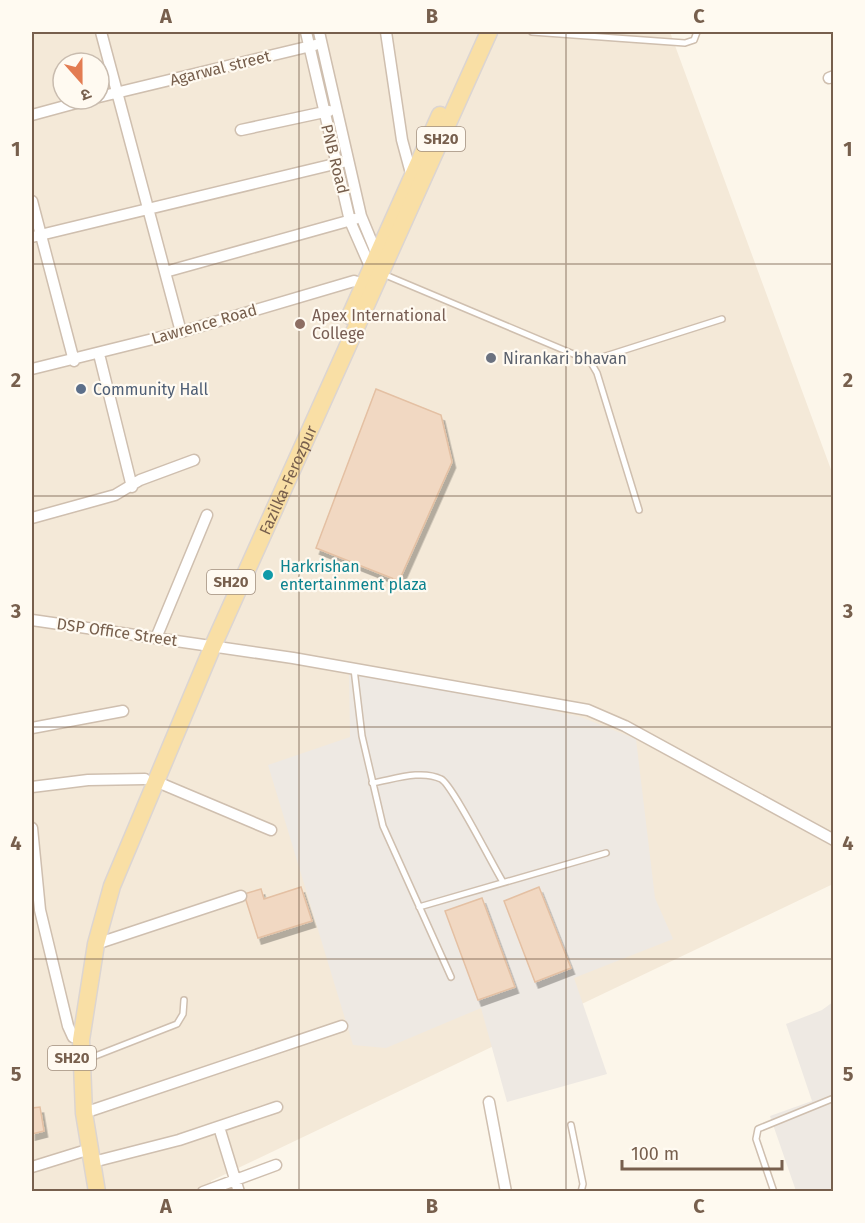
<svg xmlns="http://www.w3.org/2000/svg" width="865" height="1223" font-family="'Fira Sans','Noto Sans Devanagari',sans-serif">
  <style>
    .residential { fill: #f4e9d8; fill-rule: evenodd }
    .industrial { fill: #eee9e3 }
    .building { fill: #f1d8c2; stroke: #e4c0a3; stroke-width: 1.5; filter: url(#shadow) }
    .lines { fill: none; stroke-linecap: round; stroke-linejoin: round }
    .lane-casing { stroke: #cfbfaf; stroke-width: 8 }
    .street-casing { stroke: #cfbfaf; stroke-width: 13 }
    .primary-casing { stroke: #dcd5d1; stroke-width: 19 }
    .lane { stroke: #fff; stroke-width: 5 }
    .street { stroke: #fff; stroke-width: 10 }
    .primary { stroke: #f9dfa5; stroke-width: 16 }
    .grid { fill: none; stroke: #775f4d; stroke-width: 1.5; stroke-opacity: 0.55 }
    .education-dot { fill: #8d6e63; stroke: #fffaf1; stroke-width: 2 }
    .worship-dot { fill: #6b7280; stroke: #fffaf1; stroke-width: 2 }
    .service-dot { fill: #5c6f8a; stroke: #fffaf1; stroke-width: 2 }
    .culture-dot { fill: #0f9aa8; stroke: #fffaf1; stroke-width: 2 }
    .labels { text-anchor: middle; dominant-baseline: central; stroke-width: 4.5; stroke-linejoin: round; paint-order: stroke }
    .shield { fill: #fffaf1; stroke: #a08e7e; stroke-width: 1.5 }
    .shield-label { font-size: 15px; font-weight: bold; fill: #775f4d }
    .street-label { font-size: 16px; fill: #775f4d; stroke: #fffaf1 }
    .education-label { font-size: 16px; fill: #785e54; stroke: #fffaf1; text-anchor: start }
    .worship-label { font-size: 16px; fill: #5b616d; stroke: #fffaf1; text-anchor: start }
    .service-label { font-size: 16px; fill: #4e5e75; stroke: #fffaf1; text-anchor: start }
    .culture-label { font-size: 16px; fill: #0d838f; stroke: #fffaf1; text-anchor: start }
    .neatline { fill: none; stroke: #775f4d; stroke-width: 2 }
    .grid-label { font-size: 20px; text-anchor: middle; font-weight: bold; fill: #775f4d }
  </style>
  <defs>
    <filter id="shadow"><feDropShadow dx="3.5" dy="6" stdDeviation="0" flood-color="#0004"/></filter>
  </defs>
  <rect width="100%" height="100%" fill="#fcf6ea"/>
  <path class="residential" d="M32 32H670L833 475V884L211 1181 212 1191H32ZM63 63H99V99H63Z"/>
  <path class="industrial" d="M349 668 581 717 636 739 655 898 673 939 574 978 607 1074 507 1102 481 1008 386 1048 353 1045 268 765 350 737Z
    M833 1002V1191H796L770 1116 812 1101 786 1024 822 1010Z"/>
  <path class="building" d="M376 389 441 415 452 462 399 581 316 548Z
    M301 887 312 921 258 938 244 894 261 889 264 899Z
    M539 887 571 968 535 982 504 901Z
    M482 898 515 987 478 1000 445 911Z
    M40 1107 44 1131 32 1134V1108Z"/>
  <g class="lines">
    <defs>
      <path id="lane" d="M532 32 685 43 694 40 697 32
        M383 274 590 361 597 373 639 510
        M590 361 722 319
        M354 669 362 736 383 826 451 977
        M372 783C392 780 421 769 441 779 452 784 493 866 503 882
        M419 907 606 853
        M85 1060 177 1024 183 1014 184 1000
        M571 1125 583 1184 581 1192
        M774 1192 756 1139 758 1129 834 1098"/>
      <path id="street" d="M101 32 181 332
        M306 32 350 221 372 271
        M319 32 361 216 378 257
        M386 32 402 140 412 177
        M829 78 834 76
        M99 97 315 45
        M32 115 91 99
        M241 130 329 111
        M32 201 74 361
        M32 237 347 161
        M165 272 355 219
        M99 354 132 487
        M32 369 181 332 354 281 369 286
        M32 518 115 495 140 480 194 460
        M32 620 293 658 588 710 625 726 834 840
        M156 638 207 515
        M32 728 123 711
        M155 781 271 830
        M32 787 88 780 145 779
        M32 828 40 910 68 1026 73 1037
        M96 944 241 896
        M489 1102 506 1192
        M84 1113 342 1026
        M219 1127 239 1192
        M93 1162 179 1140 277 1107
        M32 1167 90 1149
        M203 1192 276 1165"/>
      <g id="primary">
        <path d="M350 316 440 115"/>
        <path id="s1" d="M97 1192 84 1113 81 1040 96 944 112 886 212 648 489 32"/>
      </g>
    </defs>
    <use href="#lane" class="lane-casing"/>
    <use href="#street" class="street-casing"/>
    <use href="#primary" class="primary-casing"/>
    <use href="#lane" class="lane"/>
    <use href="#street" class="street"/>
    <use href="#primary" class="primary"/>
  </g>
  <path class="grid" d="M299 32V1192M566 32V1192M32 264H834M32 496H834M32 727H834M32 959H834"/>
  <circle class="education-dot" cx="300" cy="324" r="6"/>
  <circle class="worship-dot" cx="491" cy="358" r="6"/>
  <circle class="service-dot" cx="81" cy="389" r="6"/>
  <circle class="culture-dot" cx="268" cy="575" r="6"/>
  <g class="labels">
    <g class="shield">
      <rect x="417" y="127" width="48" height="24" rx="4.5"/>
      <rect x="207" y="570" width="48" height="24" rx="4.5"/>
      <rect x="48" y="1046" width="48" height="24" rx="4.5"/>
    </g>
    <g class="shield-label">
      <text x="441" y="139">SH20</text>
      <text x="231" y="582">SH20</text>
      <text x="72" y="1058">SH20</text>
    </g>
    <g class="street-label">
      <text transform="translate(220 68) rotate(-14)">Agarwal street</text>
      <text transform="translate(335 159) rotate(76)">PNB Road</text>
      <text transform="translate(204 324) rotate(-16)">Lawrence Road</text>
      <text stroke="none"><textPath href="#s1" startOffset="753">Fazilka-Ferozpur</textPath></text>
      <text transform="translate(117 632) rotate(8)">DSP Office Street</text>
    </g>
    <g class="education-label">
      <text x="312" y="315">Apex International<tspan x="312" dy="18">College</tspan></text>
    </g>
    <g class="worship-label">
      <text x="503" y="358">Nirankari bhavan</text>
    </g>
    <g class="service-label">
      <text x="93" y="389">Community Hall</text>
    </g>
    <g class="culture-label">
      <text x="280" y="566">Harkrishan<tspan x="280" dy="18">entertainment plaza</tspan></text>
    </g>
  </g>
  <rect width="865" height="1223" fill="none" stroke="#fffaf1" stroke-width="66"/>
  <g transform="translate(81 81) rotate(159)"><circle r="28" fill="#fffaf1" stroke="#c9bcaf" stroke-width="1.5"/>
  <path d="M0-4.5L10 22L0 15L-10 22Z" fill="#e37c52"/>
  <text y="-9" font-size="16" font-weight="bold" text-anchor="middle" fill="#775f4d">उ</text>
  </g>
  <path d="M622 1160v9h160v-9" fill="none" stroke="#775f4d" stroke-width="3"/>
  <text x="631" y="1160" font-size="18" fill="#775f4d" stroke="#fffaf1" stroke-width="4.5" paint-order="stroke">100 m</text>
  <rect x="33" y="33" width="799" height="1157" class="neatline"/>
  <g class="grid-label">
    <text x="166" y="23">A</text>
    <text x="432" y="23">B</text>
    <text x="699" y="23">C</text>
    <text x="16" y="156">1</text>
    <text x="848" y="156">1</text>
    <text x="16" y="387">2</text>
    <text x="848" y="387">2</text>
    <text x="16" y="618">3</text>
    <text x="848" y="618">3</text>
    <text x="16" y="850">4</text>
    <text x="848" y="850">4</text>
    <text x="16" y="1081">5</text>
    <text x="848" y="1081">5</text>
    <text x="166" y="1213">A</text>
    <text x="432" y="1213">B</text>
    <text x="699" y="1213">C</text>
  </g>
</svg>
